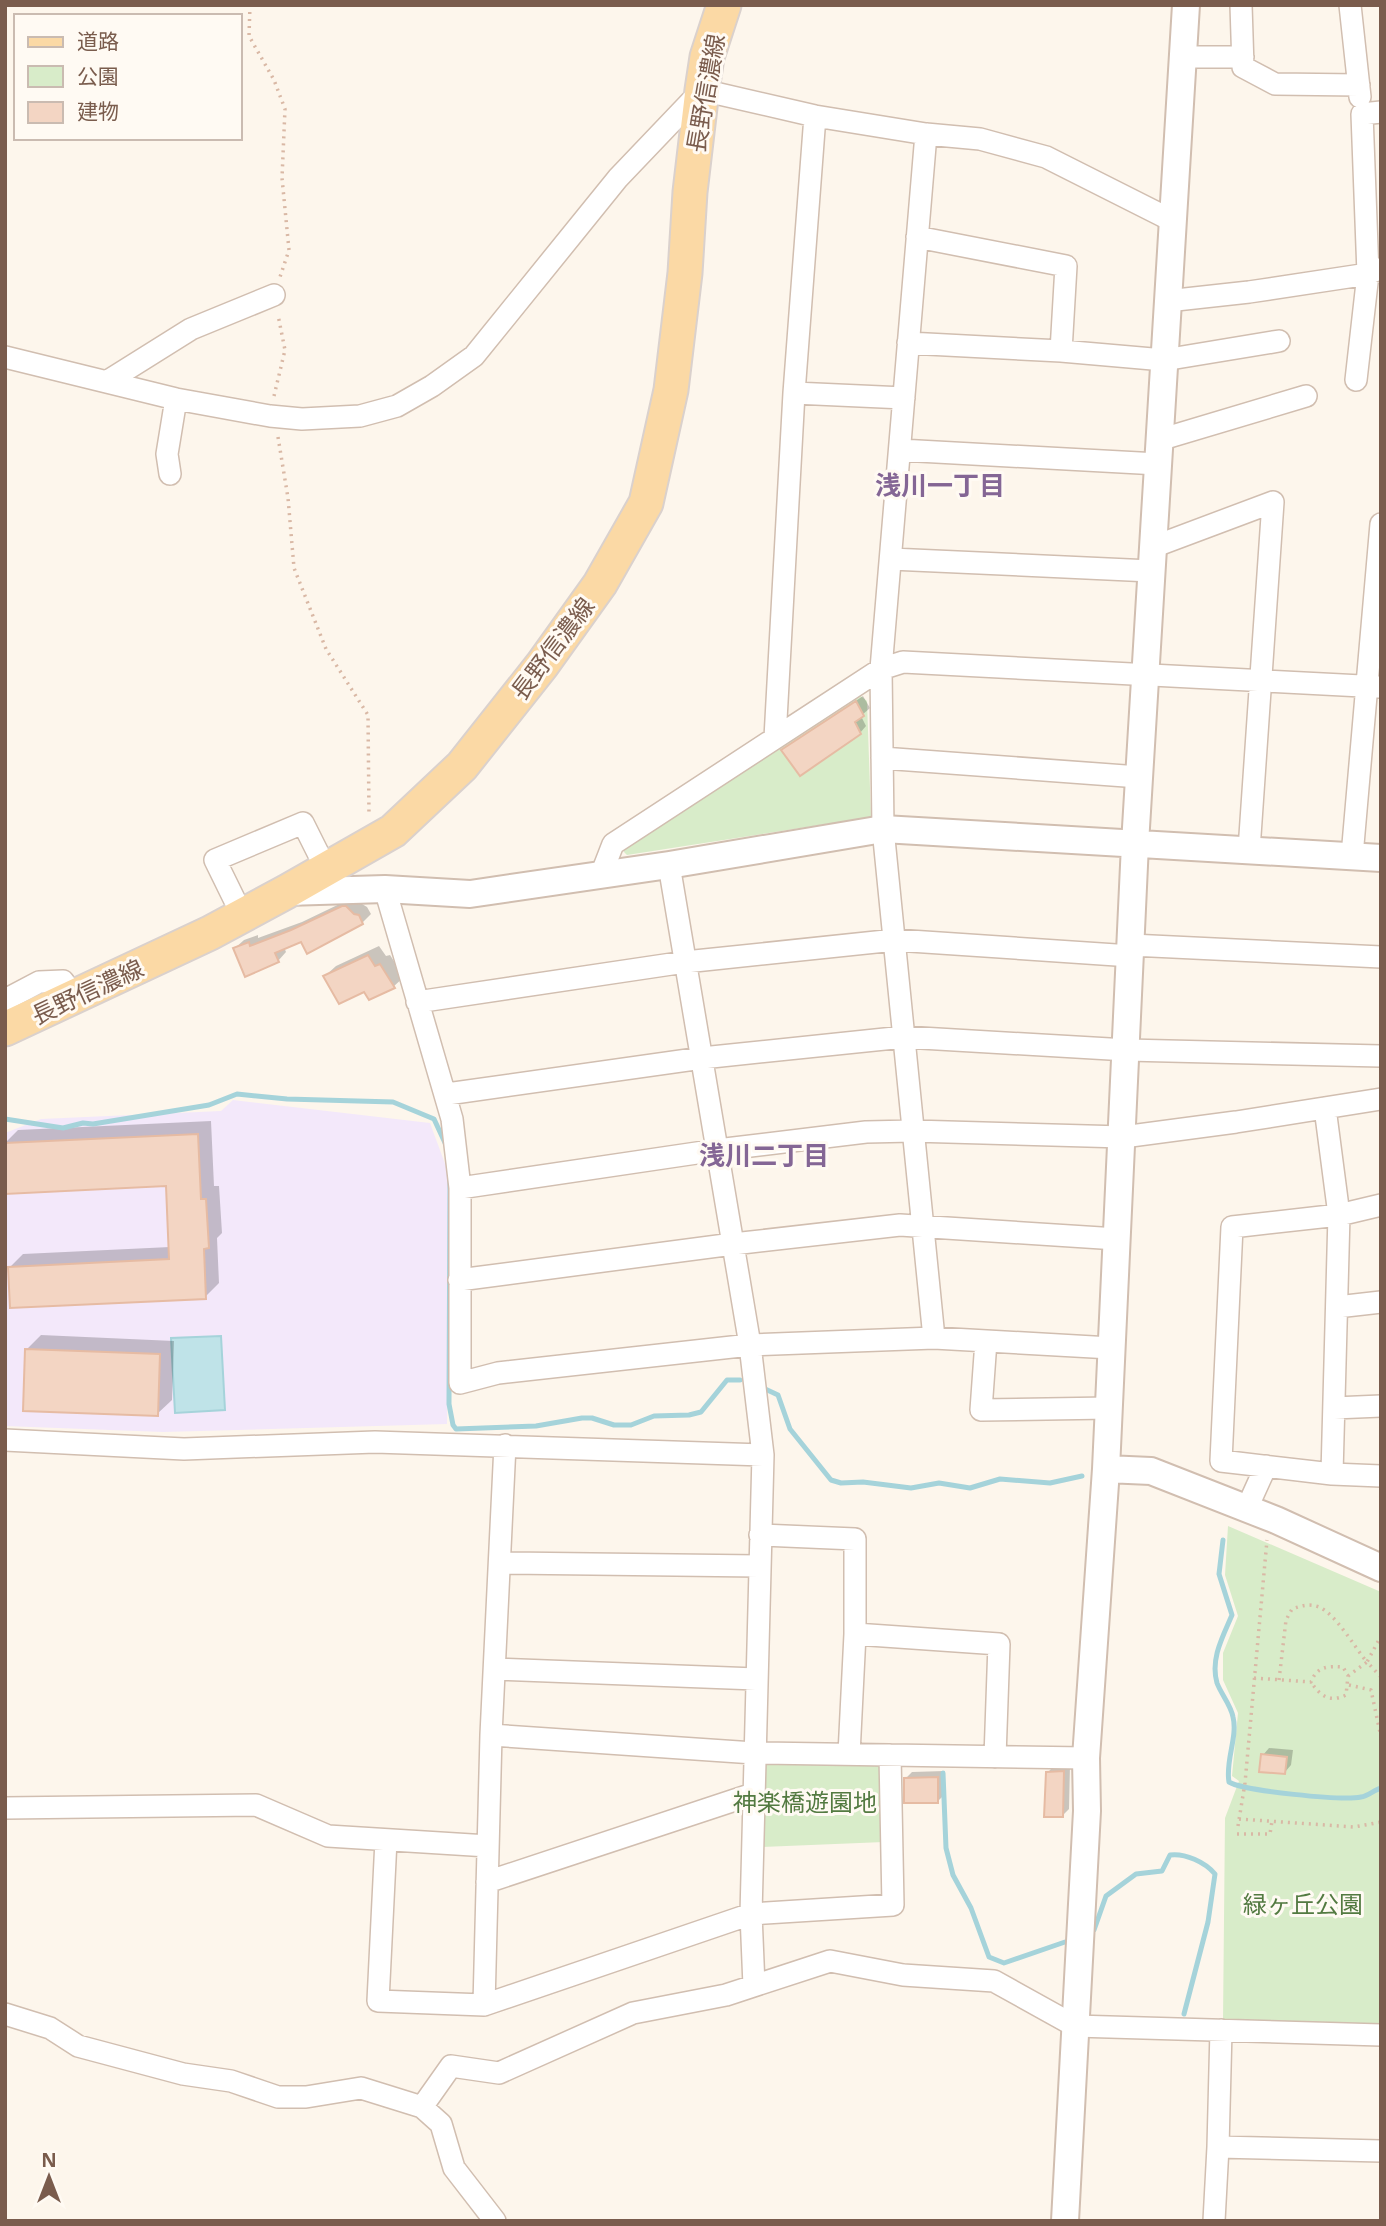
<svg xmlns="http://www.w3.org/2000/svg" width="1386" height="2226" font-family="'Open Sans','Noto Sans JP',sans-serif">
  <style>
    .education { fill: #f3e8fa }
    .green { fill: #d8ecc9 }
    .water { fill: #bfe3e8; stroke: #a5d3da; stroke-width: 2 }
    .shadow { fill: #0003 }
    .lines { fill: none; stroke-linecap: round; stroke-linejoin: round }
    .stream { stroke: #a5d3da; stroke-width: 5 }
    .building { fill: #f3d5c3; stroke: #e6bba3; stroke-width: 2 }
    .minor-casing { stroke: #d1beb0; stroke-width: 24 }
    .tertiary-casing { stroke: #d1beb0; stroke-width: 30 }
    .primary-casing { stroke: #dad1cd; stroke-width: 37 }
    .path { stroke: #d9b8a5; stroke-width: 3.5; stroke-dasharray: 2 5; stroke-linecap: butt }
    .minor { stroke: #fff; stroke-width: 21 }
    .tertiary { stroke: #fff; stroke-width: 26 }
    .primary { stroke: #fbd9a5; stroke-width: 33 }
    .labels { text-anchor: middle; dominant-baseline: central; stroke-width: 6; stroke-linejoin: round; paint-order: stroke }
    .street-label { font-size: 24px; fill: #7a5c4d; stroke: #fffaf3 }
    .park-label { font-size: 24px; fill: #537a41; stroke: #fffaf3 }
    .neighbourhood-label { font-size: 26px; font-weight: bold; fill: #846695; stroke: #fffaf3 }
  </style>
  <rect width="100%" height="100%" fill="#fdf6ec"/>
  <path class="education" d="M233 1100 430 1123 451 1180 447 1424 163 1432 5 1426V1133L41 1119 221 1111Z"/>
  <path class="green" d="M857 693 867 701 871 817 627 855 624 852V843Z
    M1228 1526 1381 1592V2025L1223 2020 1225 1818 1239 1781 1232 1776 1238 1713 1223 1680V1653L1238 1616 1225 1575Z
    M758 1757H884V1842L759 1847Z"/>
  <path class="water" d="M221 1336 225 1410 175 1413 171 1338Z"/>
  <path class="shadow" d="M863 696 870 708 861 716 866 726 860 733 784 750Z
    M352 898 367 907 371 914 362 923 302 940 284 947 286 952 278 961 235 948 244 940 258 935V938L302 922Z
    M379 946 386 956 390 955 404 977 393 987 365 990 325 976 336 966Z
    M211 1121 214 1186H219L222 1233 217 1238 219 1283 205 1297 9 1268 23 1254 170 1247 167 1185 5 1143 18 1130Z
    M41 1335 174 1341 172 1400 157 1414 27 1349Z
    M1269 1748 1293 1750 1291 1765 1285 1772 1263 1755Z
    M1070 1765 1069 1809 1062 1816 1047 1773 1054 1766Z
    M944 1771V1795L937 1802 905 1779 912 1772Z"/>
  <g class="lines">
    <path class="stream" d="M5 1119 63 1128 83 1123 93 1124 209 1105 237 1094 287 1099 393 1102 434 1119 446 1145
      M450 1181 449 1404 453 1425 456 1429 536 1426 582 1418H592L614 1425H631L654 1416 689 1415 701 1412 727 1380H740
      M763 1388 778 1395 790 1429 831 1480 841 1483 863 1482 911 1488 939 1483 970 1488 1000 1479 1050 1483 1082 1476
      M1223 1540 1219 1574 1232 1615C1223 1636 1210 1659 1217 1683 1221 1694 1231 1705 1233 1717 1238 1737 1225 1761 1229 1782 1244 1791 1343 1801 1361 1797 1368 1796 1374 1790 1381 1788
      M943 1773 946 1848 953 1875 971 1908 989 1957 1004 1963 1065 1942
      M1088 1932 1094 1930 1106 1896 1136 1874 1162 1871 1170 1855C1185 1853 1205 1862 1215 1874L1208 1922 1184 2014"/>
  </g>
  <path class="building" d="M856 701 864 716 855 722 861 734 800 776 781 750Z
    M342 906H346L354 914 359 915 363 924 307 954 301 942 275 953 279 962 245 977 233 948 249 942 250 946 291 930Z
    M368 955 375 966 380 964 395 988 369 1000 364 992 339 1004 323 976Z
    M198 1134 201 1199H206L209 1248 204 1249 206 1299 10 1308 8 1267 169 1259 166 1186 5 1194V1143Z
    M25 1349 160 1354 158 1416 23 1411Z
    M1261 1754 1287 1757 1285 1774 1259 1772Z
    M1064 1771 1063 1817H1044L1046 1772Z
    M938 1777V1803H904V1778Z"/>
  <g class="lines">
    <defs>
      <path id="minor" d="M1241 5 1243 67 1275 84 1359 85
        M1350 5 1360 97
        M1182 57H1243
        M926 134 881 669 883 829 934 1338
        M917 237 1066 266 1061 351 1164 360 1279 341
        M1167 301 1249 292 1368 274 1379 269
        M908 343 1061 351
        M5 357 176 399 270 416 302 419 360 416 397 406 432 386 474 356 618 178 702 90 815 116 926 134 980 139 1046 157 1173 221
        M1356 380 1368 274 1362 114 1381 112
        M108 381 191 329 274 295
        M794 393 904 398
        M1159 440 1306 396
        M900 450 1158 464
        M170 474 167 454 176 399
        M1153 547 1273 502 1249 850
        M891 559 1151 571
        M775 738 794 393 815 116
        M882 758 1139 777
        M1352 856 1381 524
        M601 875 613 844 881 669 903 662 1381 687
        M385 889 452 1119 460 1188V1383L498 1373 750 1345 934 1338 1111 1348
        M242 915 215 860 303 823 326 869
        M1131 945 1381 957
        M5 1000 39 982 63 981 75 997
        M417 1002 685 962 895 940 1131 956
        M447 1094 702 1058 904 1037 1127 1050 1381 1056
        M1325 1108 1339 1215 1332 1474
        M460 1188 717 1150 866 1132 913 1131 1123 1137 1236 1122 1381 1099
        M1381 1205 1339 1215 1232 1227 1221 1461 1332 1474 1381 1476
        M459 1280 733 1244 900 1225 1117 1239
        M1337 1307 1381 1302
        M986 1341 981 1410 1109 1408
        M1334 1408 1381 1406
        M5 1440 184 1449 375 1442 763 1455
        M505 1445 491 1735 484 2005 751 1914 763 1455 750 1345 669 865
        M1247 1508 1266 1466
        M760 1535 855 1539V1634L849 1754
        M501 1563 759 1566
        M855 1634 999 1644 995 1757
        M495 1669 756 1679
        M491 1735 754 1753 1086 1758
        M5 1808 256 1805 328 1836 488 1846
        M386 1840 378 2001 484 2005
        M487 1882 753 1794
        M754 1986 751 1914 893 1905 890 1755
        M5 2014 50 2028 78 2046 183 2074 231 2081 278 2097H306L361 2088 422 2107 441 2124 454 2168 495 2221
        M422 2107 451 2066 499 2073 633 2013 726 1995 830 1961 903 1975 994 1981 1075 2026 1381 2035
        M1218 2147 1381 2151
        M1214 2221 1218 2147 1221 2030"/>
      <path id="tertiary" d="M286 892 385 889 470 894 669 865 883 829 1381 858
        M1106 1469 1151 1471 1276 1520 1381 1568
        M1065 2221 1087 1811 1086 1758 1106 1469 1135 844 1186 5"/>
      <path id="primary" d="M5 1029 210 933 286 892 393 831 462 766 542 665 600 584 646 503 671 390 685 273 690 192 702 90 707 57 724 5"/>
    </defs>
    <use href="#minor" class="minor-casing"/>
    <use href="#tertiary" class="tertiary-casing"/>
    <use href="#primary" class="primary-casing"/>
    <path class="path" d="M250 5 249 36 274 80 285 109 282 178 289 250 280 277
      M274 396 285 350 278 315
      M278 437 288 498 294 568 326 649 368 715 369 815
      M1348 1676 1367 1662 1381 1677
      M1254 1678 1311 1682C1317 1666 1328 1666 1343 1667L1348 1676 1346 1695C1330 1703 1320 1696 1311 1682
      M1279 1680 1286 1620 1292 1609C1301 1606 1309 1603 1319 1607 1336 1614 1355 1648 1367 1662L1381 1636
      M1349 1685 1371 1690 1381 1737
      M1239 1819 1354 1827 1381 1822
      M1238 1826 1245 1783 1267 1540
      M1237 1834H1270L1272 1821"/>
    <use href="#minor" class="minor"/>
    <use href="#tertiary" class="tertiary"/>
    <use href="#primary" class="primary"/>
  </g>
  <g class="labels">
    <g class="street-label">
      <text transform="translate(705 93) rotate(-80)">長野信濃線</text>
      <text transform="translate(552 648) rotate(-53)">長野信濃線</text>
      <text transform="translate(87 991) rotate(-25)">長野信濃線</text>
    </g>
    <g class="park-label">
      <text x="805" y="1801">神楽橋遊園地</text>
      <text x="1303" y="1903">緑ヶ丘公園</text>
    </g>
    <g class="neighbourhood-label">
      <text x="940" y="485">浅川一丁目</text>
      <text x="764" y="1155">浅川二丁目</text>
    </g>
  </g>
  <rect width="1386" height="2226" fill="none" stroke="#7a5c4d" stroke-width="14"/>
  <rect x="14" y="14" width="228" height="126" fill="#fffaf3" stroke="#cabbb1" stroke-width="2"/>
  <rect x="28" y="37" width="35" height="10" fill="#fbd9a5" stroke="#cabbb1" stroke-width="2"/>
  <text x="77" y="49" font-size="21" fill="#7a5c4d">道路</text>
  <rect x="28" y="66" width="35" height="21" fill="#d8ecc9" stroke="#cabbb1" stroke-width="2"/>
  <text x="77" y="84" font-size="21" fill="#7a5c4d">公園</text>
  <rect x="28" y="102" width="35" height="21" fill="#f3d5c3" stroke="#cabbb1" stroke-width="2"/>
  <text x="77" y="119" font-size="21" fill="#7a5c4d">建物</text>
  <g transform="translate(49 2177)" stroke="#fffaf3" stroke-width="5" paint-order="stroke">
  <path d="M0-5L12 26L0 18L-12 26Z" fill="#7a5c4d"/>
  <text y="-10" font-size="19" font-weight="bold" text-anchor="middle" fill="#7a5c4d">N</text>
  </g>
</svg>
